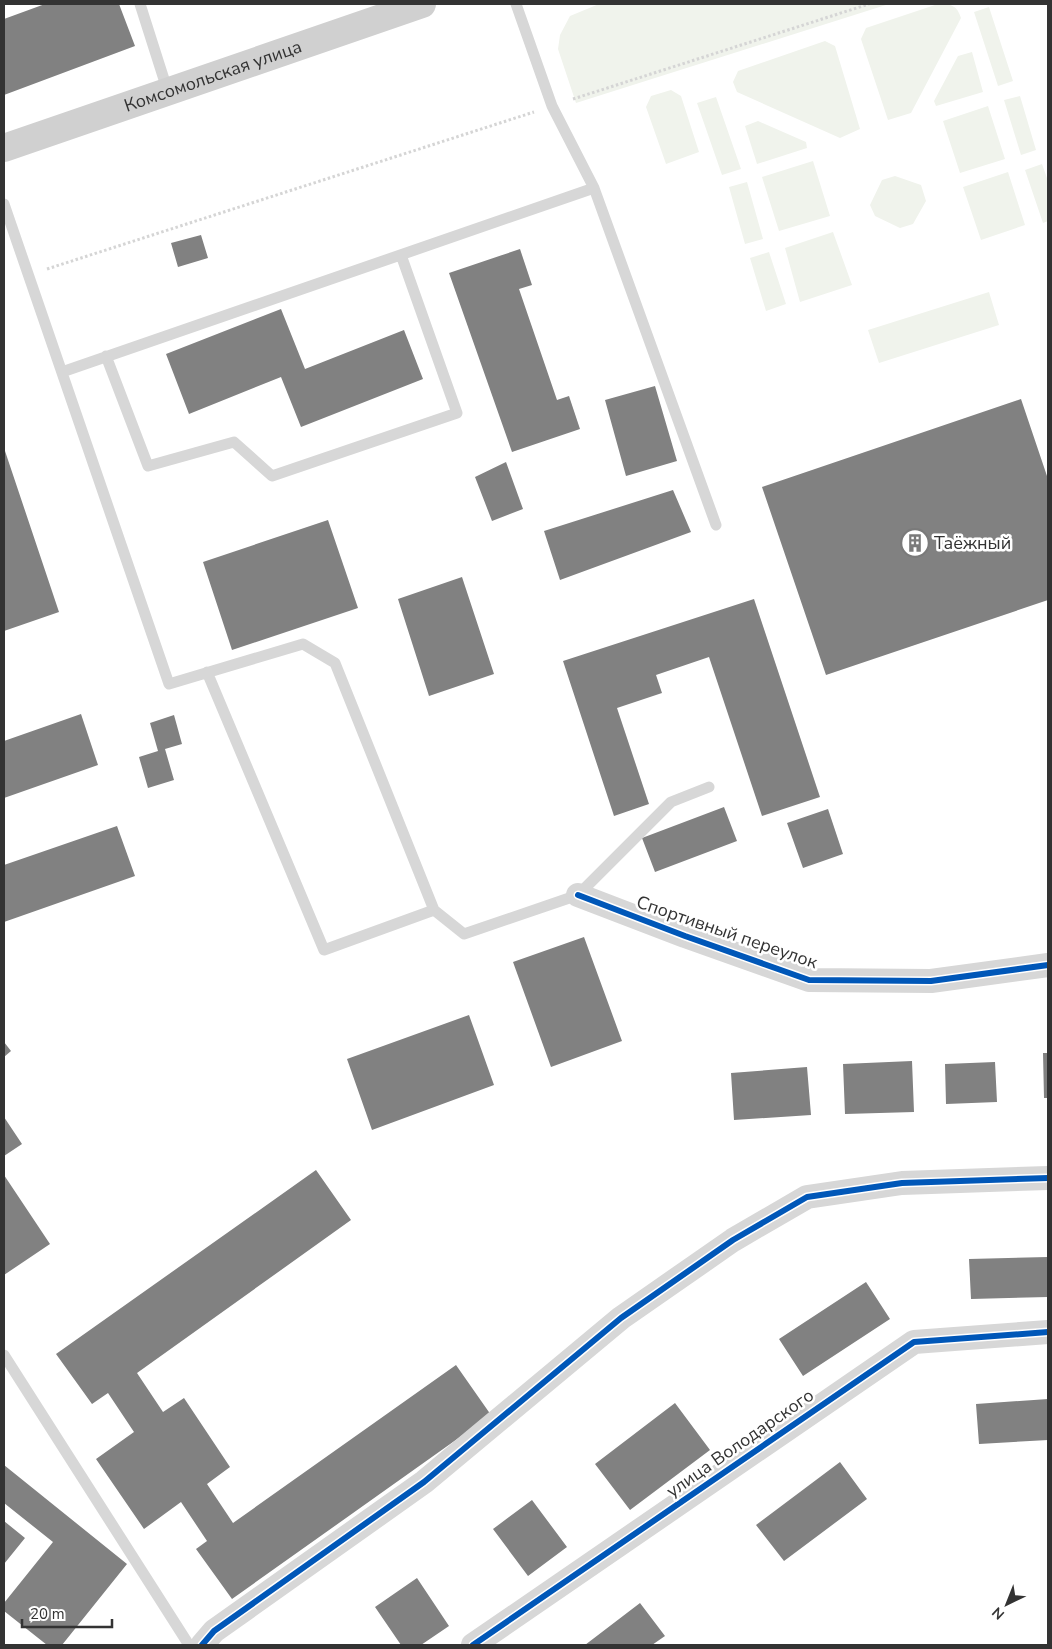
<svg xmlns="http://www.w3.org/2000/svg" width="1052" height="1649" font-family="'Nunito Sans',sans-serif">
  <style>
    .green { fill: #f0f3ec }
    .building { fill: #818181 }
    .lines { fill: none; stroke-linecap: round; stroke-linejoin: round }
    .path { stroke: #d5d5d5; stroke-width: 3; stroke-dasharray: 2.5 2.5; stroke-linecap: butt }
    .service { stroke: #d7d7d7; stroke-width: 11 }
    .minor { stroke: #d7d7d7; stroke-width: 24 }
    .secondary { stroke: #d0d0d0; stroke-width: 28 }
    .cycleway-casing { stroke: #fff; stroke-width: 9 }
    .cycleway { stroke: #0057b8; stroke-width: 6 }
    .labels { text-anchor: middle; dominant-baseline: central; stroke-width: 5; stroke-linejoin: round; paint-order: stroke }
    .street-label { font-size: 18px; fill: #333; stroke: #fff }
    .poi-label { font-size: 18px; fill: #333; stroke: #fff; text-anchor: start }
  </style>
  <rect width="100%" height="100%" fill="#fff"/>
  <path class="green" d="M599 4H889L576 103 558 49 560 35 570 16Z
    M938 4C951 4 957 5 961 18L911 113 888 120 861 39 866 28Z
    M989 7 1013 81 998 86 974 12Z
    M825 41 835 46 860 129 840 138 737 92 733 82 738 71Z
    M972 52 983 92 936 106 934 101 958 56Z
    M671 90 681 96 699 152 666 164 646 107 651 96Z
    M1020 96 1036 150 1021 155 1004 100Z
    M716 97 741 169 722 175 697 103Z
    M988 106 1005 159 960 173 943 121Z
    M758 121 806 142 807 148 757 164 745 126Z
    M813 161 830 216 779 231 762 177Z
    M1042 164 1048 181V221L1043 223 1025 170Z
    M1008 172 1025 225 981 240 963 187Z
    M895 176 921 185 926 201 913 224 900 228 875 216 870 205 882 180Z
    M747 182 763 239 745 244 729 187Z
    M833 232 852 285 800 302 785 248Z
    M769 252 786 304 766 311 750 258Z
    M989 292 999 325 879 363 868 330Z"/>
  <path class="building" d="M45 4H119L135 46 4 95V19Z
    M201 235 208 258 178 267 171 243Z
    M520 249 532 285 519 289 557 400 569 396 580 429 512 452 449 273Z
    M281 309 305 369 404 330 423 379 301 427 281 377 189 414 166 354Z
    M655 386 677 461 626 476 605 400Z
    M1021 399 1048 479V600L826 675 762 487Z
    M4 448 59 612 4 631Z
    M506 462 523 509 492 521 475 477Z
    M673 490 691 532 560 580 544 531Z
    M328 520 358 608 232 650 203 562Z
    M462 577 494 674 429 696 398 599Z
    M754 599 820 797 762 816 709 657 656 675 662 693 617 708 649 804 614 816 563 661Z
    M81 714 98 765 4 798V741Z
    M174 715 182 744 165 749 174 780 148 788 139 757 158 751 150 723Z
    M724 807 737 841 655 872 642 838Z
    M828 809 843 854 803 868 787 823Z
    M117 826 135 876 4 922V865Z
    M584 937 622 1041 551 1067 513 962Z
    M469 1015 494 1085 372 1130 347 1059Z
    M4 1042 11 1051 4 1057Z
    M1043 1053H1048V1098H1044Z
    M912 1061 914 1112 845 1114 843 1064Z
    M995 1062 997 1102 946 1104 945 1064Z
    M807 1067 811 1115 734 1120 731 1073Z
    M4 1117 22 1144 4 1156Z
    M316 1170 351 1220 137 1373 163 1412 184 1398 230 1467 207 1484 233 1523 456 1365 491 1415 232 1599 196 1549 207 1541 181 1502 144 1529 96 1459 134 1432 108 1393 92 1404 56 1354Z
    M4 1175 50 1244 4 1275Z
    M1048 1257V1297L971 1299 969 1259Z
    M866 1282 890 1319 803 1376 779 1339Z
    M1048 1399V1440L979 1444 976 1404Z
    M675 1403 710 1450 630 1510 595 1464Z
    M840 1462 867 1499 784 1561 756 1525Z
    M4 1465 127 1564 62 1645H47L4 1611V1603L53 1542 4 1503Z
    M532 1500 567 1547 528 1576 493 1529Z
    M4 1521 25 1538 4 1564Z
    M417 1578 449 1626 421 1645H401L375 1607Z
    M640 1603 665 1636 652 1645H585Z"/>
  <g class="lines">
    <path class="path" d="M573 99 869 4
      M47 269 534 112"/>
    <path class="service" d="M140 4 168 92
      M594 188 716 525
      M4 204 169 684 303 644 335 663 434 910 464 934 578 895 671 802 709 787
      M106 356 148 466 234 442 272 476 457 413 401 255
      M62 372 594 188 552 106 516 4
      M207 672 324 950 434 910
      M4 1355 189 1645"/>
    <path class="minor" d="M578 895 685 936 809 980 931 981 1048 965
      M202 1645 214 1631 424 1482 621 1318 733 1240 807 1197 902 1183 1048 1178
      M473 1645 914 1342 1048 1332"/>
    <path class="secondary" id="s1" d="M4 148 422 4"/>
    <defs>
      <path id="cycleway" d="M578 895 685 936 809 980 931 981 1048 965
        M202 1645 214 1631 424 1482 621 1318 733 1240 807 1197 902 1183 1048 1178
        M473 1645 914 1342 1048 1332"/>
    </defs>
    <use href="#cycleway" class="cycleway-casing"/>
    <use href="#cycleway" class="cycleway"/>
  </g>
  <defs>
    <symbol id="building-ring" viewBox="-11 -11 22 22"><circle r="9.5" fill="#fff" stroke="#7a7a7a" stroke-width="1.5"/><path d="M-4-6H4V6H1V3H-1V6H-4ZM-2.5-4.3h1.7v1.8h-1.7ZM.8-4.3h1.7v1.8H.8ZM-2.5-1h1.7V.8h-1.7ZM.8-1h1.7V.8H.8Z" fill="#7a7a7a"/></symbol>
  </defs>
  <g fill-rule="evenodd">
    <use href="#building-ring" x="899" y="527" width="32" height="32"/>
  </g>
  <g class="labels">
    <g class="street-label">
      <text stroke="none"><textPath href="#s1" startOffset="221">Комсомольская улица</textPath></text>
      <text transform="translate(727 932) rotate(19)">Спортивный переулок</text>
      <text transform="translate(740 1443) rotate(-35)">улица Володарского</text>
    </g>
    <g class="poi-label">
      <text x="934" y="543">Таёжный</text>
    </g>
  </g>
  <rect width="1052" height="1649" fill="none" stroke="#333333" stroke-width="10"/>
  <g transform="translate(1007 1604) rotate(223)" stroke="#ffffff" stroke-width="4" paint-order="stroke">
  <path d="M0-4L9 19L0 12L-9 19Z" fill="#333333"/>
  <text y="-8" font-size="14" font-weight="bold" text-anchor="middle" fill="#333333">N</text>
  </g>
  <path d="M22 1619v8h90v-8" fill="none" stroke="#333333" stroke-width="2.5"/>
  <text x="30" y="1619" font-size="15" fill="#333333" stroke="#ffffff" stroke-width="4" paint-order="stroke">20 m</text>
</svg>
